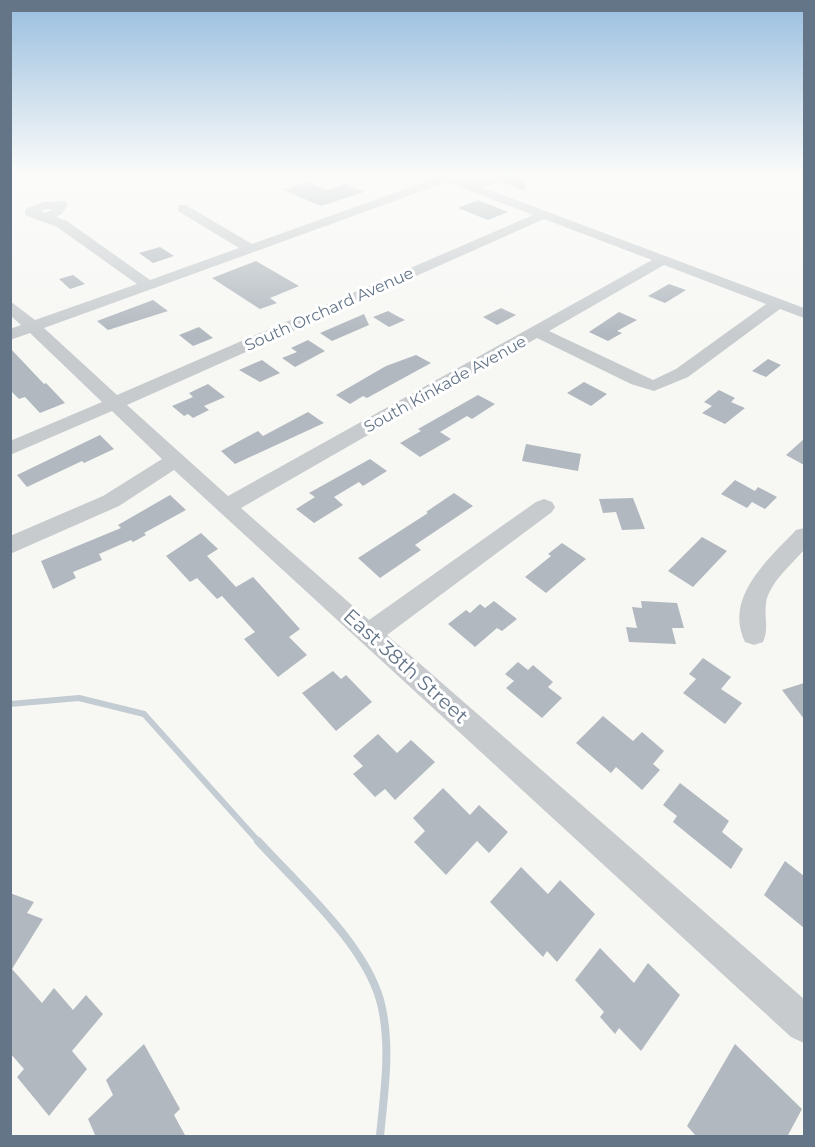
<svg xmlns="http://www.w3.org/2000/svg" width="815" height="1147" font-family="Montserrat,sans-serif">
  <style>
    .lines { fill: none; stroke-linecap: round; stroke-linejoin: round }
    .stream-far1 { stroke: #c3ccd2; stroke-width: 6 }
    .stream { stroke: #c3ccd2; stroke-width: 8 }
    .building { fill: #b1b8bf }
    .minor { fill: #c7cbce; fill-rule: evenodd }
    .labels { text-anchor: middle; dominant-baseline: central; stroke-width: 6; stroke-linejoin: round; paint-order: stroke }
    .far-street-label { font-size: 16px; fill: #647588; stroke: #fff }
    .street-label { font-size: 20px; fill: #647588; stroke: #fff }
  </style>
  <rect width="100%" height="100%" fill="#f7f8f4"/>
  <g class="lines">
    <path class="stream-far1" d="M10 704 79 698 144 714 259 842"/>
    <path class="stream" d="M258 841C299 886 370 948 382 1008 391 1050 384 1094 380 1136"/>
  </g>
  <path class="building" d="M517 174H523L526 191 502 182Z
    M307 182 327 190 345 184 364 192 321 206 283 190Z
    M478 200 508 212 488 220 458 208Z
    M160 247 174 256 153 263 139 253Z
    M256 261 299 286 270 298 277 303 260 309 212 278Z
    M73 275 85 284 70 289 59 279Z
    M669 284 686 290 665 303 648 296Z
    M153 300 168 311 108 330 97 321Z
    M501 308 516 315 497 325 483 317Z
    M388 311 397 316 405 320 389 327 373 317Z
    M619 312 637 320 617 331 622 333 608 341 589 332Z
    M364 314 369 325 332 341 320 333Z
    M199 327 213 338 193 346 179 335Z
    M308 340 325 351 295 367 282 358 297 352 291 348Z
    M10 348 44 384 46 383 65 403 40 413 25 397 19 399 10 390Z
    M416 355 431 363 367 398 363 396 350 404 336 395 386 366Z
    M768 359 781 365 766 377 752 371Z
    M262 360 280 373 260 382 239 370Z
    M584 382 607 394 591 406 567 393Z
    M208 384 225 397 204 406 209 410 193 418 188 414 184 416 172 406 193 397 189 393Z
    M719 390 735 398 731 402 745 408 725 424 702 413 712 406 704 402Z
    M478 395 495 404 472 419 467 416 440 432 451 439 420 457 400 443 421 431 418 429Z
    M308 412 324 423 235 464 221 451 258 431 263 436Z
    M100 435 114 449 84 463 82 461 27 487 17 475Z
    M804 439V465L786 455Z
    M526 444 581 454 578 471 522 461Z
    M370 459 387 471 363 486 359 482 334 497 343 505 314 523 296 509 315 497 309 493Z
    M735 480 755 491 758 487 777 497 765 509 752 502 747 508 721 494Z
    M454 493 473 506 415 545 421 550 380 578 358 558 428 513 426 512Z
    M170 495 186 510 144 533 146 535 133 542 131 540 99 554 102 560 73 572 76 578 53 589 41 561 121 528 118 525Z
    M633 498 645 529 622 530 616 512 603 513 599 499Z
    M201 533 218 549 207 556 236 587 253 577 300 629 289 637 307 655 278 677 244 639 255 632 222 596 217 599 197 578 190 582 166 556Z
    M702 537 727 551 693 587 668 571Z
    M562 543 586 559 546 593 525 577 551 556 548 554Z
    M494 601 517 619 502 631 497 628 475 647 448 624 466 610 470 613 480 604 485 608Z
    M641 601 677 603 684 628H672L676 644 629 642 626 627 637 628 632 607 642 608Z
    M703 658 731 677 721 689 742 703 725 724 683 693 696 679 689 674Z
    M518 662 528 670 533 665 553 682 548 687 562 698 542 718 506 688 514 681 505 674Z
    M333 671 341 679 346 675 372 702 336 731 302 693Z
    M804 683V719L782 690Z
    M603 716 633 741 642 732 664 751 653 764 660 770 642 790 616 767 611 773 576 743Z
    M378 734 397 753 411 740 435 762 395 800 385 789 375 797 353 774 363 766 353 756Z
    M680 783 729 821 722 832 743 849 731 869 673 822 677 816 663 805Z
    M443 788 470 815 479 805 508 832 489 853 477 841 446 875 414 842 425 831 413 818Z
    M785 861 804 876V928L764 895Z
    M521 867 548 894 560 880 595 914 557 962 547 951 543 957 490 902Z
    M10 893 34 902 27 913 43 919 12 969 42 1003 54 988 73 1010 86 995 103 1014 72 1051 87 1069 49 1116 17 1077 24 1069 10 1053Z
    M600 948 634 983 648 963 680 995 641 1051 619 1028 615 1034 600 1017 604 1012 575 980Z
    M144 1044 180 1109 174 1115 186 1137H96L88 1119 113 1095 106 1080Z
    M735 1044 802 1109 787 1137H697L687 1126Z"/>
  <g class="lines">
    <path class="minor" d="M431 174H448L473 184 498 174H515L484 188 804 308V318L780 309 688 377 654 391 631 384 537 338 241 508 369 620 536 502 544 499 552 502 555 507 552 512 387 635 804 999V1043L791 1037 174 470 119 506 10 554V536L103 496 162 459 112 411 10 455V441L102 402 30 333 10 340V329L21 325 10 315V301L35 320 137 284 57 227 25 215V209L44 202 66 201 68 204 62 214 56 217 67 221 150 280 239 248 178 211V205H186L252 244 436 178ZM447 182 533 215 117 395 44 328ZM46 209H53L45 213 41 212ZM544 219 652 260 228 496 127 405ZM664 265 766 304 676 369 653 380 549 331Z
      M804 528V550C791 565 768 584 766 604 764 617 769 629 763 642L754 645 745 642C723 597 769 559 796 530Z"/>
  </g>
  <linearGradient id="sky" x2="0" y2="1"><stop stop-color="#99bedf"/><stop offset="0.52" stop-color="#fbfcfa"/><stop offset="1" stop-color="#fbfcfa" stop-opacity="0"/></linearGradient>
  <rect width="815" height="335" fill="url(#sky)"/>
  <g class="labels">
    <g class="far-street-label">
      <text transform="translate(329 309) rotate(-24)">South Orchard Avenue</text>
      <text transform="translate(445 384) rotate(-29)">South Kinkade Avenue</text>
    </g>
    <g class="street-label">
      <text transform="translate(406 666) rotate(42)">East 38th Street</text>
    </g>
  </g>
  <rect width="815" height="1147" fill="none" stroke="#647588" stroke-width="24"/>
</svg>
